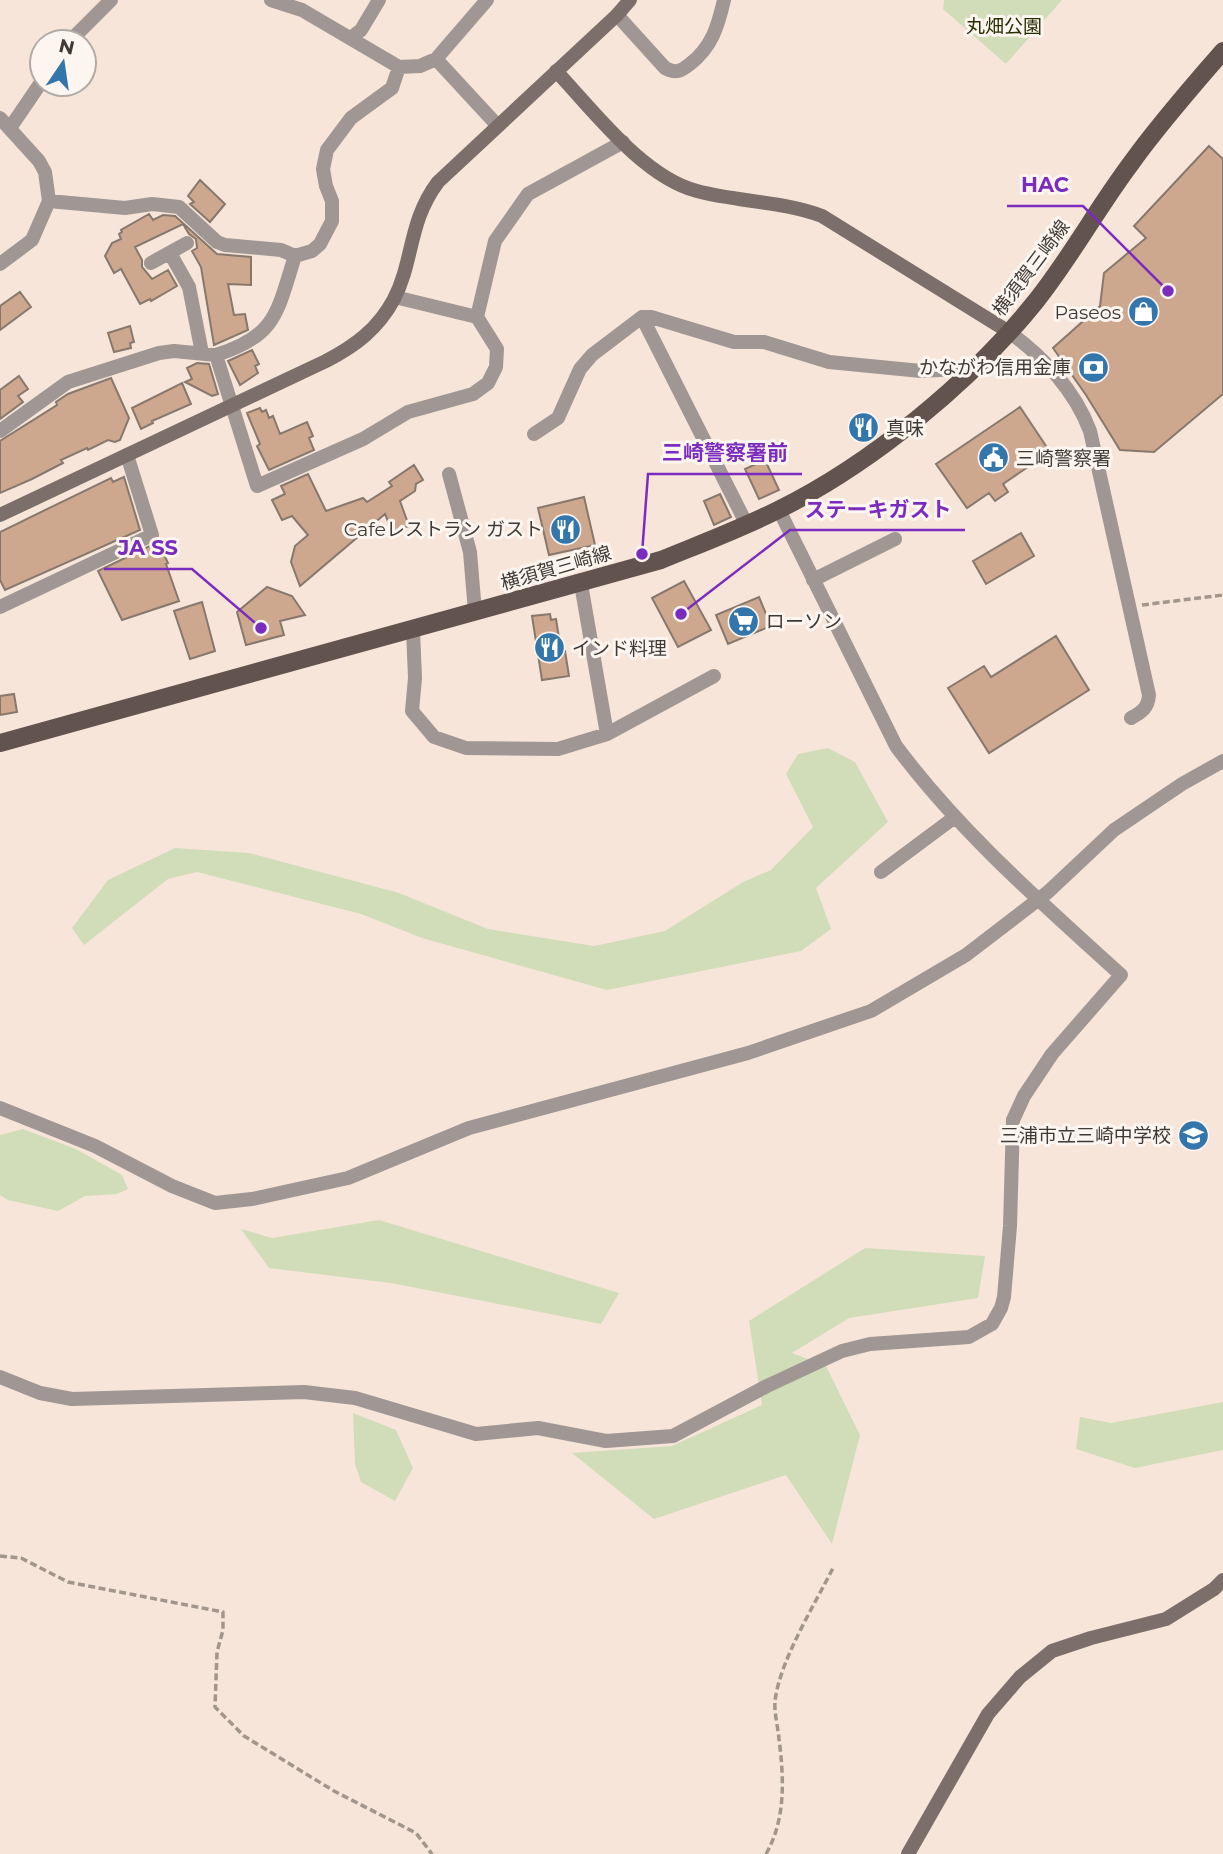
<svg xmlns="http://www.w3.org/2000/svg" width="1223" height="1854" font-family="Montserrat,'Noto Sans JP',sans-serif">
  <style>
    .green { fill: #d1ddb9 }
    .building { fill: #cda88e; stroke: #87786d; stroke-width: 2 }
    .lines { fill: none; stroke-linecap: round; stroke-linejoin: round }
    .path { stroke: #a2958c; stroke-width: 3.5; stroke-dasharray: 7 3.5; stroke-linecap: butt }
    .street { stroke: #a09694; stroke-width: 14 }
    .secondary { stroke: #7c6f6b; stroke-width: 14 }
    .primary { stroke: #63534f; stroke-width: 18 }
    .labels { text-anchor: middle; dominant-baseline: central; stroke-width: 6; stroke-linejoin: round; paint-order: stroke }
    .park-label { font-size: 19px; fill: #263001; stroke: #fcf5f0 }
    .street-label { font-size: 19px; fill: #403934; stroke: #fcf5f0 }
    .poi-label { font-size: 19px; fill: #403934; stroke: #fcf5f0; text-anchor: end }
    .leader { fill: none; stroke: #7b2cbf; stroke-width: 2.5 }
    .callout-dot { fill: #7b2cbf; stroke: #fcf5f0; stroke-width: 2.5 }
    .callout-label { font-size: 21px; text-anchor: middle; font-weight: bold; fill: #7b2cbf; stroke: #fcf5f0; stroke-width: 6; stroke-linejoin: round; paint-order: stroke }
  </style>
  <rect width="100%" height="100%" fill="#f7e5d9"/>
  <path class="green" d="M944 0H1062L1006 64 943 9Z
    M828 748 855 762 888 822 816 888 831 929 801 951 607 990 422 938 361 914 197 872 168 879 84 945 72 928 108 880 175 848 249 853 399 893 488 929 594 946 665 931 743 882 771 870 813 827 786 774 798 754Z
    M23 1129 76 1149 122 1175 128 1189 117 1194 85 1196 58 1211 8 1200 0 1195V1135Z
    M379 1220 619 1293 601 1324 391 1283 269 1268 241 1229 272 1238Z
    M865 1248 985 1256 978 1298 849 1318 792 1353 826 1366 860 1435 832 1544 786 1475 654 1519 572 1453 672 1446 762 1405 749 1321Z
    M1223 1402V1450L1135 1468 1076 1449 1080 1417 1111 1423Z
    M353 1413 396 1430 413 1468 395 1501 361 1482 355 1464Z"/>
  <path class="building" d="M1209 146 1223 159V394L1154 452 1120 450 1086 395 1053 348 1100 306 1104 273 1146 238 1134 226Z
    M200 180 225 204 210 222 190 204 194 202 188 196Z
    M149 214 153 220 163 215 175 216 217 254 251 257V285L228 284 234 315 245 314 248 330 214 345 201 267 192 251 197 248 196 239 189 234 183 224 135 247 142 260V267L152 279 168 270 177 286 151 301 150 299 140 304 121 269 114 273 105 256 112 243 121 239 119 234 122 232 121 230Z
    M20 292 31 307 0 330V306Z
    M130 326 134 342 130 343 131 348 114 352 108 333Z
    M252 350 259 364 255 366 258 373 240 385 228 361Z
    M197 363 209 364 218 394 212 396 185 382 192 379 187 368Z
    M19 376 28 389 18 396 23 402 0 419V390Z
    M111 378 129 418 120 440 115 442 108 440 88 450 87 448 61 460 63 463 32 479 0 493V441L57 405 56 402 68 394Z
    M182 383 191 404 152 421 153 423 141 429 132 408Z
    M1020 407 1050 452 1003 484 1008 492 995 501 989 493 967 508 936 464Z
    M260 408 262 412 266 410 269 418 273 416 280 434 307 422 313 436 309 438 314 450 269 470 257 446 260 444 247 413Z
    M765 460 779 490 759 499 745 469Z
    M414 465 423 480 416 484 415 491 400 501 409 526 392 532 385 514 300 586 291 562 295 546 308 535 292 516 282 520 272 500 285 494 281 486 308 474 326 511 363 498 367 502 392 486 389 482Z
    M124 477 140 530 5 590 0 580V532L111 478 113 482Z
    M720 494 731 517 714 525 704 501Z
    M584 497 595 545 549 555 538 508Z
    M1021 533 1034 556 986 584 973 561Z
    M158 542 168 563 166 564 179 601 122 620 98 571Z
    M684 581 711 630 678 647 652 598Z
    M267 587 292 596 305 615 280 621 284 635 246 645 237 612Z
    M759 597 771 626 728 644 716 615Z
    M202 602 215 651 190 659 174 611Z
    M550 614 551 620 556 619 561 651H565L569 676 542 680 532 616Z
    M1056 636 1089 690 989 753 948 688 984 666 991 677Z
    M14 694 17 712 0 715V696Z"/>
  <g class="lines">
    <path class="path" d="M1142 605 1223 595
      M0 1556 21 1558 68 1582 223 1612V1630L217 1652 215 1707 244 1736 334 1791 416 1833 432 1854
      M766 1854C786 1819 784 1778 779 1739 778 1727 774 1713 775 1701 780 1660 814 1606 833 1568"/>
    <path class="street" d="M271 0 302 10 399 67 420 66 436 59
      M487 0 436 59 497 125
      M617 15 665 68C676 74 681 71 690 64 712 47 718 26 724 0
      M351 38 361 30 379 0
      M69 42 111 0
      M0 118 39 161 45 172 49 201 32 240 0 264
      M10 128 42 81
      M49 201 125 208 152 204 179 207 217 242 225 245 281 250 295 256
      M170 253 189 287 202 353
      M151 263 187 243
      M477 317 495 241 528 194 623 142
      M642 317 747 525
      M1009 332C1044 357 1075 391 1090 431L1149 695C1148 708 1142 712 1131 718
      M216 355C277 336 277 312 295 256L312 251 320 244 332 221V201L326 186 323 169 327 150 351 118 392 88 399 67
      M0 431 68 382 159 353 174 351 216 355 257 486 363 439 408 412 473 394 488 383 496 367 497 349 477 317 395 297
      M534 434 558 418 580 369 592 355 642 317H651L734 342H764L829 362 921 371 975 368
      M449 474 470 552 475 612
      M813 580 895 539
      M581 584 607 734
      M0 607 152 535 127 455
      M413 630 415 678 412 711 434 737 466 748 558 749 607 734 714 676
      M881 872 955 817
      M0 1108 95 1146 172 1186 215 1203 252 1199 348 1178 469 1128 748 1053 871 1011 966 955 1048 892 1114 830 1182 784 1223 761
      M0 1377 40 1393 72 1399 304 1392 355 1398 476 1434 538 1428 606 1441 673 1436 767 1386 842 1351 870 1344 969 1337 992 1324 1001 1308 1004 1297 1010 1226 1013 1120 1024 1096 1052 1054 1121 975C1042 903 960 832 896 746L779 510"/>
    <path class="secondary" d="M556 71C594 111 643 177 697 191 738 202 782 201 822 216L1009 332
      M0 515 326 361C355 346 378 329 394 299 414 260 408 222 438 182L617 15 630 0
      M908 1854 988 1714 1020 1677 1052 1651 1091 1638 1166 1619 1214 1589 1223 1580"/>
    <path class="primary" d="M0 743 661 560C700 544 740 529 778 510 871 464 971 382 1036 301 1071 257 1098 207 1132 162 1160 123 1192 87 1223 51"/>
  </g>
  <defs>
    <symbol id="shop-disc" viewBox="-11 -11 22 22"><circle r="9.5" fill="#3376ac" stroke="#fcf5f0"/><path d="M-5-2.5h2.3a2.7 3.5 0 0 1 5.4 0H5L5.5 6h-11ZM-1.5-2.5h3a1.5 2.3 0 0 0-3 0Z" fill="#fff"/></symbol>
    <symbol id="bank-disc" viewBox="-11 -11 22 22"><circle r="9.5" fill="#3376ac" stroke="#fcf5f0"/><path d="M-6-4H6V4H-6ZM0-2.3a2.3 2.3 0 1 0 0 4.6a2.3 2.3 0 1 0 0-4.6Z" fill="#fff"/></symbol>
    <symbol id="restaurant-disc" viewBox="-11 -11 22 22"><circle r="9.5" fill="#3376ac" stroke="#fcf5f0"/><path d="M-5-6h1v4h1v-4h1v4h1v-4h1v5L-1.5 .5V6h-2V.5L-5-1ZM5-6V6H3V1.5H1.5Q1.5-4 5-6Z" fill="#fff"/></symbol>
    <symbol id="civic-disc" viewBox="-11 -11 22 22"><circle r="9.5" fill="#3376ac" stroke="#fcf5f0"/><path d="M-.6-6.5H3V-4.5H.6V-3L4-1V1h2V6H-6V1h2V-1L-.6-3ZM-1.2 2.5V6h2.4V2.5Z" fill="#fff"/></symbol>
    <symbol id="supermarket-disc" viewBox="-11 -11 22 22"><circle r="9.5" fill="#3376ac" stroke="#fcf5f0"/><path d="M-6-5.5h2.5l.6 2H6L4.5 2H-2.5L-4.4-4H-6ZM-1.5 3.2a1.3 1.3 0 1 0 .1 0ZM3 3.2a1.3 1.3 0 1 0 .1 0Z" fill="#fff"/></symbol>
    <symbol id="school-disc" viewBox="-11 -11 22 22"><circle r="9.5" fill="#3376ac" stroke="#fcf5f0"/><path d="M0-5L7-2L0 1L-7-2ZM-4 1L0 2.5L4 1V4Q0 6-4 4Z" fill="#fff"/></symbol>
  </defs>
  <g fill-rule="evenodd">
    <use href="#shop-disc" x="1126" y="294" width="35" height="35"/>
    <use href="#bank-disc" x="1076" y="350" width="35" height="35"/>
    <use href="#restaurant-disc" x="846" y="410" width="35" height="35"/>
    <use href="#civic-disc" x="976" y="440" width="35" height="35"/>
    <use href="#restaurant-disc" x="548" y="512" width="35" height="35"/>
    <use href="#supermarket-disc" x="726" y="604" width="35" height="35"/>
    <use href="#restaurant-disc" x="532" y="630" width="35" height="35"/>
    <use href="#school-disc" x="1176" y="1118" width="35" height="35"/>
  </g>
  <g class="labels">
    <g class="park-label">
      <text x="1004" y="26">丸畑公園</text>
    </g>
    <g class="street-label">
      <text transform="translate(1031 268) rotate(-53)">横須賀三崎線</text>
      <text transform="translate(556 568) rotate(-16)">横須賀三崎線</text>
    </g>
    <g class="poi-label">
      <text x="1121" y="312">Paseos</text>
      <text x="1071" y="367">かながわ信用金庫</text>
      <text x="886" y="428" text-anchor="start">真味</text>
      <text x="1016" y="458" text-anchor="start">三崎警察署</text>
      <text x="543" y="529">Cafeレストラン ガスト</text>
      <text x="766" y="621" text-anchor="start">ローソン</text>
      <text x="572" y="648" text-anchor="start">インド料理</text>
      <text x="1171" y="1135">三浦市立三崎中学校</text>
    </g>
  </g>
  <path class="leader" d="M1168 291L1083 206H1007M642 554L648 474H802M681 614L790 530H965M261 628L192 569H104"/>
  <g class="callout-dot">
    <circle cx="1168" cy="291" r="7"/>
    <circle cx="642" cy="554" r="7"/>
    <circle cx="681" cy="614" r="7"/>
    <circle cx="261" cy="628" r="7"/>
  </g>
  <g class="callout-label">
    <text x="1045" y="192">HAC</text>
    <text x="725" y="460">三崎警察署前</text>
    <text x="878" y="517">ステーキガスト</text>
    <text x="148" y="555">JA SS</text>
  </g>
  <g transform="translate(63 63) rotate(13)"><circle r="33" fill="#fcf5f0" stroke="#b1aaa5" stroke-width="2"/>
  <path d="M0-5L12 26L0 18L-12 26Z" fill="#3376ac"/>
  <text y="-10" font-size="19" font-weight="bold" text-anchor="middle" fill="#403934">N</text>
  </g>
</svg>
